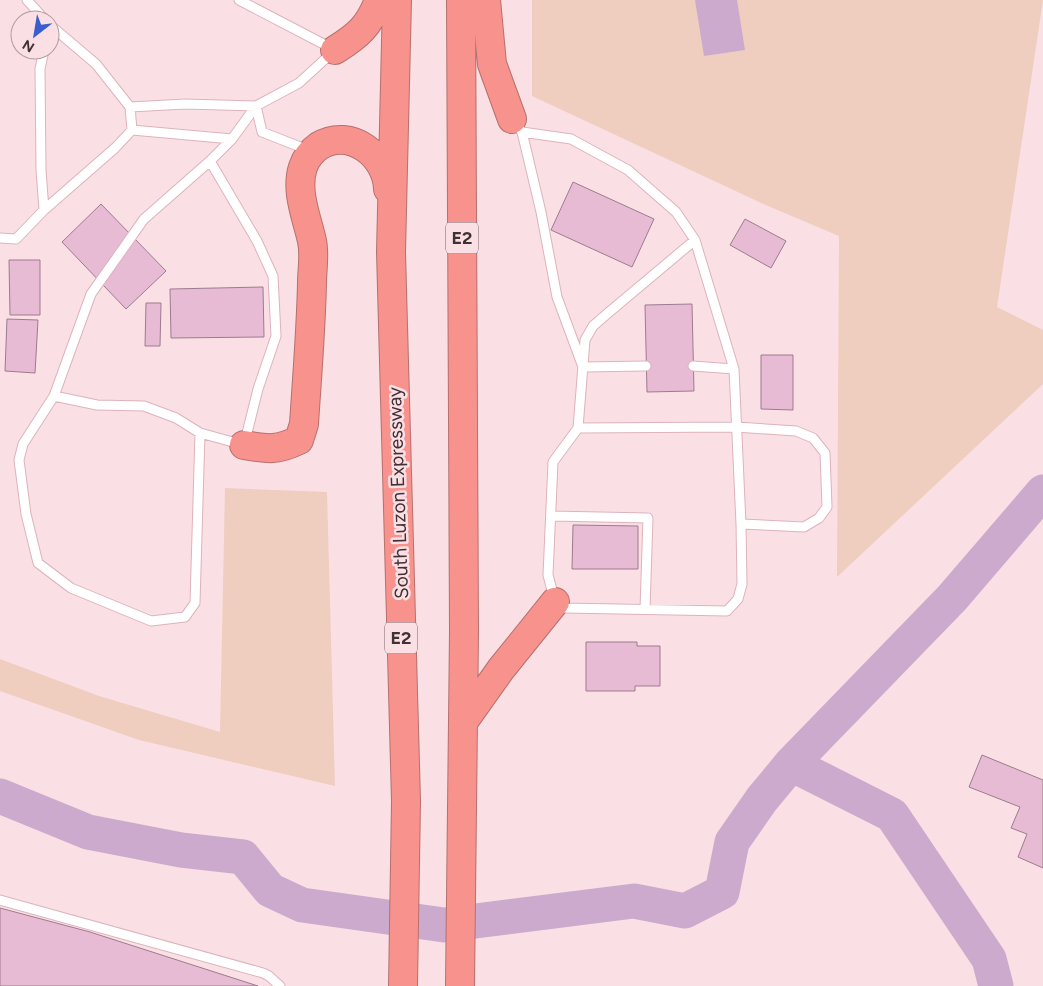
<svg xmlns="http://www.w3.org/2000/svg" width="1043" height="986" font-family="Figtree,sans-serif">
  <style>
    .green { fill: #efcdbf }
    .water { fill: #ccaacd }
    .lines { fill: none; stroke-linecap: round; stroke-linejoin: round }
    .river { stroke: #ccaacd; stroke-width: 35 }
    .building { fill: #e8bbd4; stroke: #9d7b8e }
    .service-casing { stroke: #ddb3bc; stroke-width: 11 }
    .motorway-casing { stroke: #b7706e; stroke-width: 30 }
    .service { stroke: #fff; stroke-width: 9 }
    .motorway { stroke: #f7928d; stroke-width: 28 }
    .labels { text-anchor: middle; dominant-baseline: central; stroke-width: 5; stroke-linejoin: round; paint-order: stroke }
    .shield { fill: #fae0e5; stroke: #786569; stroke-width: 1 }
    .shield-label { font-size: 18px; font-weight: bold; fill: #413034 }
    .street-label { font-size: 19px; fill: #413034; stroke: #fae0e5 }
  </style>
  <rect width="100%" height="100%" fill="#fae0e5"/>
  <path class="green" d="M532 0H1043L997 307 1043 330V384L837 577 839 236 768 206 532 96Z
    M225 488 327 492 335 786 139 740 0 691V659L99 696 220 732Z"/>
  <path class="water" d="M695 0H737L745 50 704 56Z"/>
  <g class="lines">
    <path class="river" d="M791 764 892 815 989 959 996 986
      M0 796 88 832 181 850 243 857 270 890 302 905 444 925 634 901 685 911 722 892 732 842 762 799 791 764 952 598 1043 492"/>
  </g>
  <path class="building" d="M573 182 654 219 632 267 551 230Z
    M101 204 166 271 126 309 62 242Z
    M745 219 786 241 771 268 730 245Z
    M9 260H40V315H10Z
    M263 287 264 337 171 338 170 289Z
    M146 303H161L160 346H145Z
    M692 304 694 391 647 392 645 305Z
    M7 319 38 320 35 373 5 371Z
    M761 355H793V410L761 409Z
    M573 525 638 526V569H572Z
    M586 642H637V646H660V686H635V691H586Z
    M982 755 1043 780V868L1018 857 1027 834 1011 828 1020 807 969 787Z
    M0 908 90 932 258 986H0Z"/>
  <g class="lines">
    <defs>
      <path id="service" d="M27 0 45 20
        M130 107 185 104 256 106 262 132 308 150
        M513 121 522 132 571 139 628 170 676 212 695 240 734 369 693 366
        M132 130 232 139
        M522 132 541 212 557 297 583 367 646 366
        M44 210 41 170 40 69 44 50
        M0 238 16 239 44 210 115 148 132 130 130 107 96 64 50 25
        M695 240 608 313 593 326 585 340 578 428 553 462 548 575 555 602 564 608 727 611 738 599 742 584 741 524 734 369
        M54 396 97 405 144 406 176 418 200 433 244 445 258 389 276 336 273 276 257 241 210 161 232 139 256 106 299 83 335 50 239 0
        M578 428 736 427 796 431 813 438 825 453 827 507 819 518 804 527 741 524
        M200 433 195 603 185 617 151 621 71 588 38 563 26 514 19 460 23 444 54 396 91 294 144 219 210 161
        M551 516 648 518 645 609
        M0 900 263 973 269 976 280 986"/>
      <path id="motorway" d="M397 0 391 252 406 801 403 986
        M486 0 492 64 512 119
        M335 50C359 35 369 26 379 0
        M244 445C268 449 276 451 299 440L304 424C307 377 311 330 312 283 312 270 315 255 312 241 307 218 295 191 303 167 306 158 312 151 319 146 351 127 387 156 388 189
        M464 721 501 669 555 602
        M460 986 464 631 461 0"/>
    </defs>
    <use href="#service" class="service-casing"/>
    <use href="#motorway" class="motorway-casing"/>
    <use href="#service" class="service"/>
    <use href="#motorway" class="motorway"/>
  </g>
  <g class="labels">
    <g class="shield">
      <rect x="446" y="222.5" width="32" height="31" rx="4"/>
      <rect x="385" y="622.5" width="32" height="31" rx="4"/>
    </g>
    <g class="shield-label">
      <text x="462" y="238">E2</text>
      <text x="401" y="638">E2</text>
    </g>
    <g class="street-label">
      <text transform="translate(398 493) rotate(-92)">South Luzon Expressway</text>
    </g>
  </g>
  <g transform="translate(35 35) rotate(211)"><circle r="24" fill="#fae0e5" stroke="#b09a9e"/>
  <path d="M0-4L9 19L0 12L-9 19Z" fill="#395ecf"/>
  <text y="-8" font-size="14" font-weight="bold" text-anchor="middle" fill="#413034">N</text>
  </g>
</svg>
